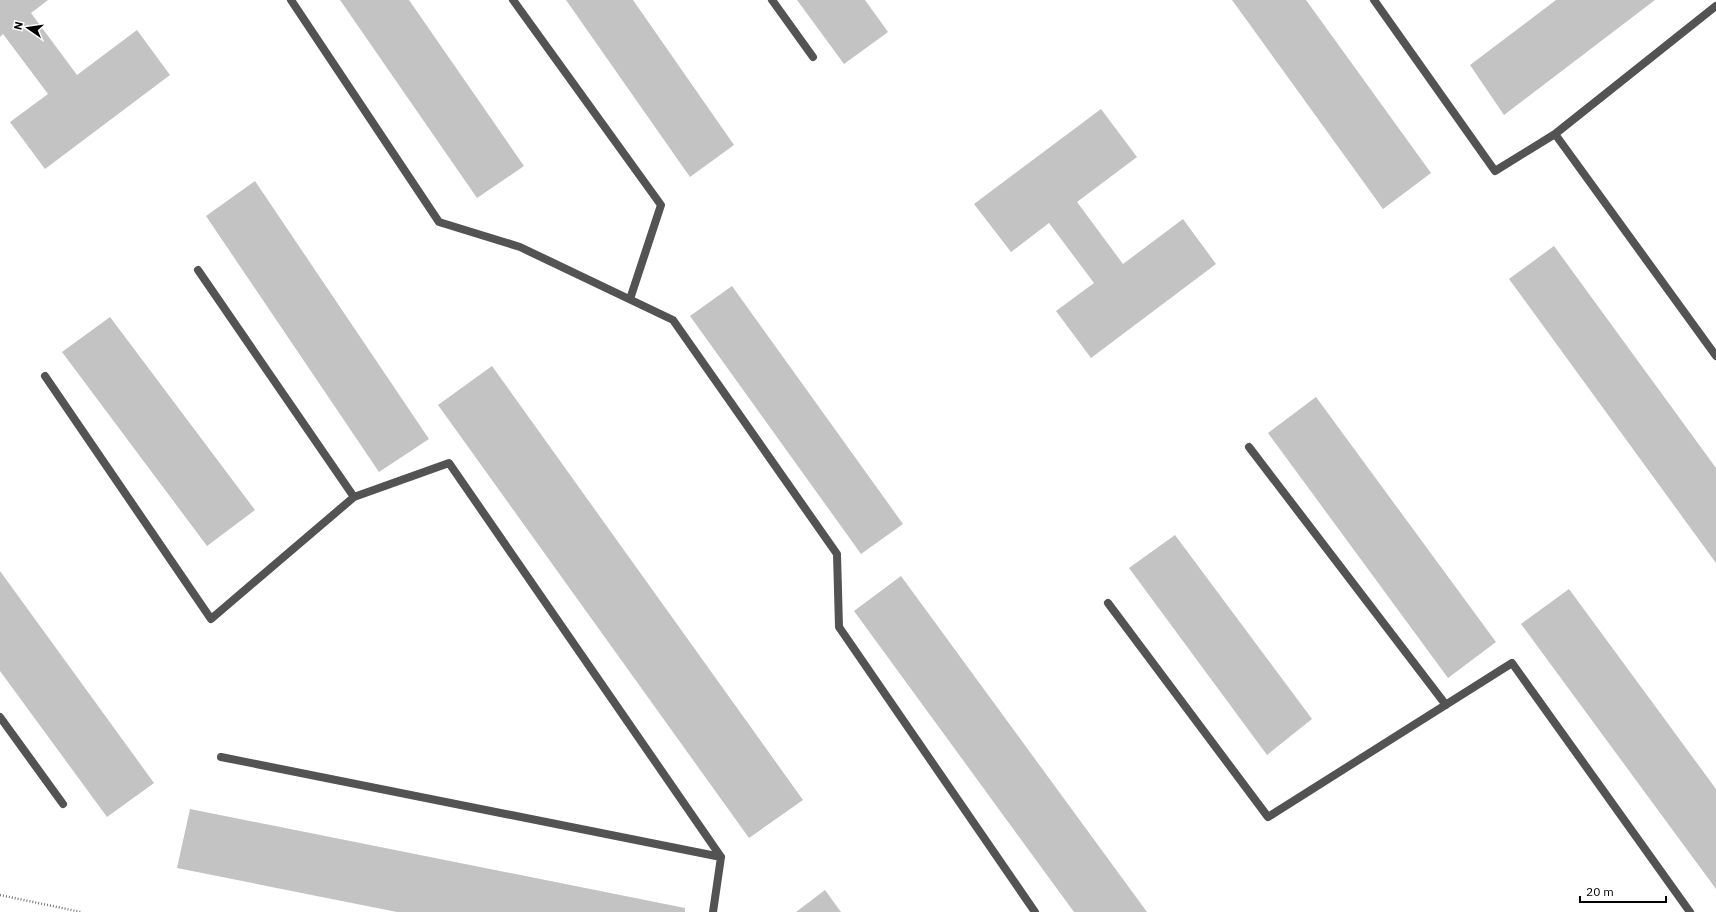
<svg xmlns="http://www.w3.org/2000/svg" width="1716" height="912" font-family="'IBM Plex Sans',sans-serif">
  <style>
    .building { fill: #c3c3c3 }
    .lines { fill: none; stroke-linecap: round; stroke-linejoin: round }
    .path { stroke: #757575; stroke-width: 2.5; stroke-dasharray: 1 2; stroke-linecap: butt }
    .service { stroke: #535353; stroke-width: 8 }
  </style>
  <rect width="100%" height="100%" fill="#fff"/>
  <path class="building" d="M0 0H48L31 13 77 75 137 30 170 75 45 169 10 122 48 94 3 34 0 37Z
    M340 0H409L524 166 477 198Z
    M566 0H633L734 145 690 177Z
    M797 0H865L888 32 844 64Z
    M1232 0H1306L1431 173 1383 209Z
    M1556 0H1655L1504 115 1470 65Z
    M1101 109 1137 157 1077 202 1123 264 1183 219 1216 264 1091 358 1056 311 1094 283 1049 223 1011 252 974 204Z
    M255 181 429 439 379 472 206 216Z
    M1554 246 1716 468V563L1509 279Z
    M732 286 903 524 861 554 690 316Z
    M110 317 255 510 207 546 62 352Z
    M492 366 803 800 749 838 438 405Z
    M1316 397 1496 642 1448 678 1268 433Z
    M1175 535 1312 719 1267 755 1129 568Z
    M0 571 154 783 107 817 0 671Z
    M901 576 1147 912H1074L854 611Z
    M1569 589 1716 789V889L1521 624Z
    M190 809 685 908V912H397L177 868Z
    M825 890 841 912H796Z"/>
  <g class="lines">
    <path class="path" d="M0 895 81 912"/>
    <path class="service" d="M291 0 439 222 520 247 673 320 837 554 839 627 1035 912
      M513 0 661 205 630 299
      M772 0 813 57
      M1374 0 1495 171 1555 134 1716 6
      M1555 134 1716 356
      M198 270 354 497
      M45 376 211 619 354 497 449 463 721 857
      M1249 447 1446 705
      M1108 603 1268 817 1512 663 1690 912
      M0 717 63 804
      M221 757 721 857 713 912"/>
  </g>
  <g transform="translate(28 28) rotate(283)" stroke="#ffffff" stroke-width="3" paint-order="stroke">
  <path d="M0-3L7 15L0 10L-7 15Z" fill="#000000"/>
  <text y="-6" font-size="11" font-weight="bold" text-anchor="middle" fill="#000000">N</text>
  </g>
  <path d="M1580 896v6h86v-6" fill="none" stroke="#000000" stroke-width="2"/>
  <text x="1586" y="896" font-size="12" fill="#000000" stroke="#ffffff" stroke-width="3" paint-order="stroke">20 m</text>
</svg>
